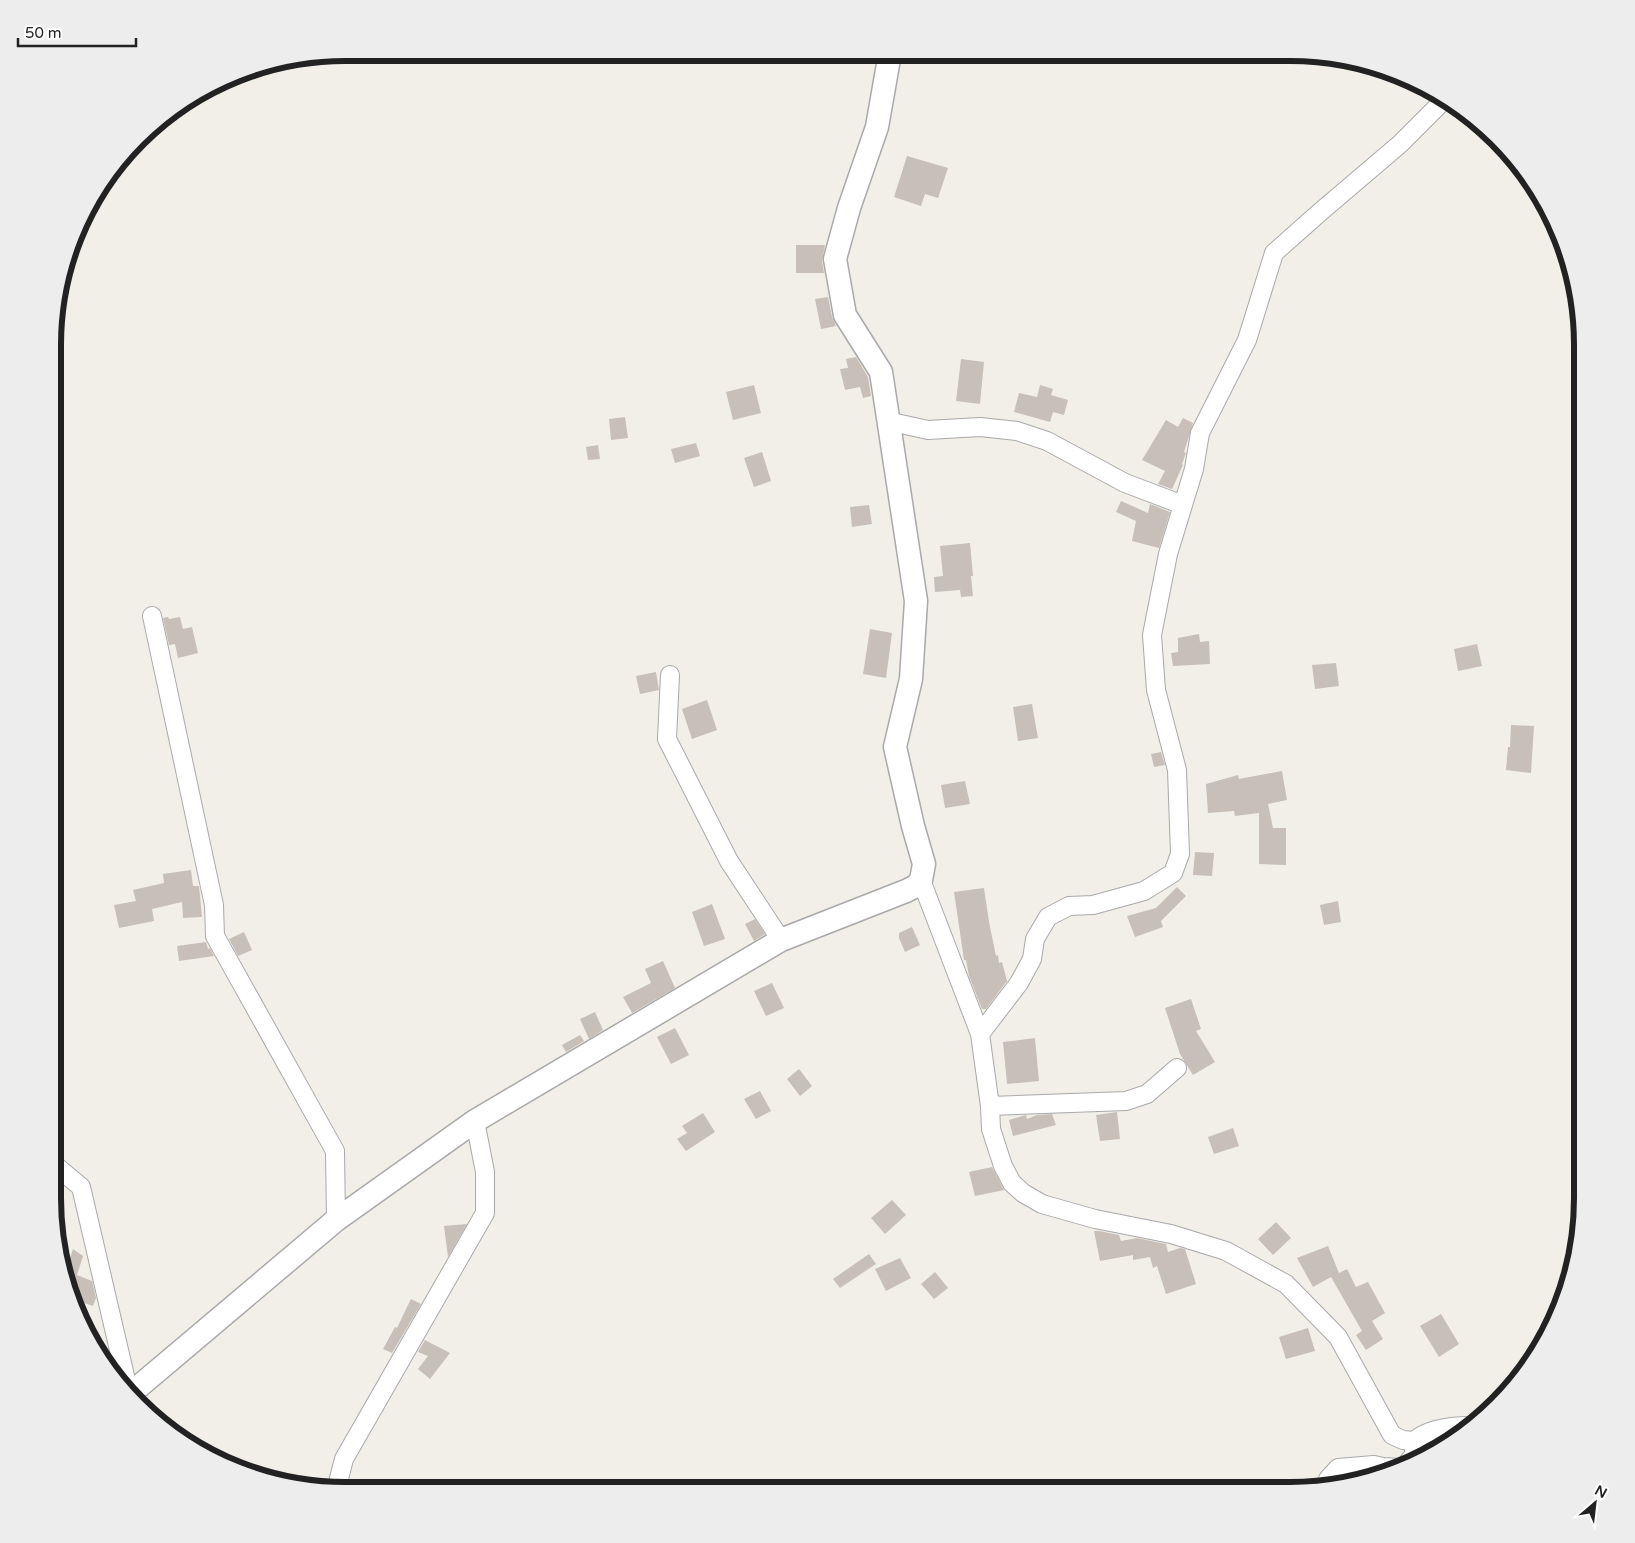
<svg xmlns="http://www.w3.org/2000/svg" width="1635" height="1543" font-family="'Varela Round',sans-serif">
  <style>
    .building { fill: #c7bfb8 }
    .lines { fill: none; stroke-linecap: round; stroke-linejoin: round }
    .minor-casing { stroke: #a9a9a9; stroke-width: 20 }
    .tertiary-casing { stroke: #a9a9a9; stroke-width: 25 }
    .minor { stroke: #fff; stroke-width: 18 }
    .tertiary { stroke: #fff; stroke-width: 22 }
    .rim { fill: none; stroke: #222; stroke-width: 6 }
  </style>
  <rect width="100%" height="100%" fill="#f2efe9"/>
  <path class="building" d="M907 156 948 168 938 198 925 194 921 206 894 197Z
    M796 245H825L822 261 824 273H796Z
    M828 297 832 317 836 326 821 329 815 299Z
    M856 357 868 377 871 396 863 398 860 387 845 390 840 369 848 368 846 359Z
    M961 359 984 362 980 404 956 401Z
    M754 385 761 413 733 420 726 392Z
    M1040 385 1053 389 1051 395 1068 400 1064 415 1053 412 1050 422 1014 412 1019 393 1037 397Z
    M625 417 628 438 611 440 609 419Z
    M1183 418 1193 423 1184 452 1186 453 1182 464 1183 465 1172 489 1158 484 1165 471 1142 460 1166 420 1178 427Z
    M696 443 700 456 675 463 671 449Z
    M598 445 600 459 588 460 586 447Z
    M762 452 771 481 754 487 744 458Z
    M1121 501 1148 513 1150 504 1170 512 1159 548 1132 541 1136 521 1116 512Z
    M869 505 872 524 852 527 850 507Z
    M970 543 973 576H971L973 596 961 597 960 590 935 592 934 577 943 576 940 546Z
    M168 617 169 619 180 617 183 629 192 627 198 653 178 658 175 644 169 645 163 618Z
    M870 629 892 633 886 678 863 674Z
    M1199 634 1200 642 1209 641 1210 664 1173 666 1171 653 1178 652V638Z
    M1477 644 1482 666 1458 671 1454 649Z
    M1336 663 1339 686 1315 689 1312 665Z
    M656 672 659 690 640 694 636 676Z
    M707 700 717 730 692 739 682 709Z
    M1032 704 1038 738 1018 741 1013 707Z
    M1511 725 1534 726 1531 773 1506 770 1508 747H1510Z
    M1161 752 1165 765 1154 767 1151 754Z
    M1282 771 1287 800 1268 804 1273 828H1286V865L1259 864V813L1235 816 1234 811 1208 813 1206 784 1238 775 1239 779Z
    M965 781 970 804 945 808 941 785Z
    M1195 852 1214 853 1212 876 1193 875Z
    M191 870 193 886H199L202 917 183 918 182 902 152 909 154 921 119 928 114 905 136 901 133 890 164 883 163 874Z
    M1177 887 1186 896 1161 921 1163 927 1135 937 1127 916 1156 908Z
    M984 888 989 922 996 956 998 955 999 963 1002 962 1007 981 986 1009H982L969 976 966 960H964L954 892Z
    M1338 901 1341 922 1324 925 1320 905Z
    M712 904 725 939 704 946 692 912Z
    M755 919 765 934 754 941 745 924Z
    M912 927 920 945 905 952 899 938V933Z
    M244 932 252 950 238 956 229 939Z
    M206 942 208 949 210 948 214 956 179 961 177 946Z
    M663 961 675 988 632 1013 623 997 651 983 645 969Z
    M772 983 784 1008 766 1016 754 991Z
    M1191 999 1201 1029 1196 1031 1215 1062 1193 1075 1180 1054 1165 1008Z
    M595 1012 603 1030 589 1039 580 1019Z
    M675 1028 689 1055 671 1064 657 1037Z
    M580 1035 584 1041 566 1052 562 1045Z
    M1035 1038 1039 1081 1007 1084 1003 1042Z
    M799 1069 812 1086 800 1096 787 1079Z
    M760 1091 771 1111 756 1119 744 1099Z
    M1117 1112 1120 1139 1100 1141 1096 1115Z
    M703 1113 715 1132 686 1151 677 1139 687 1133 682 1126Z
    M1052 1114 1056 1125 1013 1136 1009 1120 1026 1115 1027 1119 1037 1115Z
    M1233 1128 1239 1146 1214 1154 1208 1137Z
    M992 1167 1004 1190 975 1196 969 1172Z
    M892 1200 906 1215 885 1234 871 1218Z
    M1276 1222 1291 1238 1273 1255 1258 1239Z
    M467 1224 448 1257 444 1226Z
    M1094 1231H1099L1119 1235 1121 1241 1137 1238 1166 1244 1168 1252 1180 1248 1185 1249 1196 1284 1166 1294 1157 1266 1153 1268 1150 1257 1133 1260V1255L1100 1261Z
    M1328 1246 1339 1273 1347 1269 1356 1287 1368 1282 1385 1313 1372 1321 1383 1339 1366 1350 1356 1335 1362 1331 1331 1277 1313 1287 1297 1258Z
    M73 1249 83 1256 77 1275 92 1281 96 1298 93 1306 72 1299 66 1270Z
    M869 1254 876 1264 840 1288 833 1279Z
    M900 1258 911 1278 886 1291 875 1269Z
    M935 1272 948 1288 934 1299 921 1284Z
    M411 1299 421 1304 392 1353 383 1349 395 1327 397 1328Z
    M1441 1314 1459 1344 1439 1357 1420 1326Z
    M1308 1328 1315 1351 1286 1359 1279 1337Z
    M425 1340 450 1353 430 1379 418 1369 428 1356 418 1352Z"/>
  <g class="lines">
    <defs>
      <path id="minor" d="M887 421 928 430 980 427 1017 431 1047 441 1125 483 1183 505
        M152 616 214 905 215 936 335 1151 336 1220
        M670 675 667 739 729 861 781 940
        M921 880 980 1034 990 1106 991 1129 1003 1166 1012 1183 1023 1193 1042 1204 1095 1219 1171 1234 1226 1251 1286 1284 1338 1337 1392 1435 1403 1440 1414 1441
        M980 1034 1019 983 1032 959 1035 939 1048 917 1069 906 1093 905 1144 891 1173 873 1180 854 1177 770 1156 690 1152 635 1168 554 1194 469 1200 433 1247 340 1274 253 1319 213 1400 144 1443 101
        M990 1106 1126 1101 1147 1094 1177 1068
        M53 1166 57 1167 81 1187 129 1393
        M1404 1467 1414 1455V1441C1429 1428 1451 1426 1470 1426
        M1329 1485 1328 1479 1338 1468 1374 1465 1383 1467 1402 1468
        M336 1490 344 1459 485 1213V1172L475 1121"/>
      <path id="tertiary" d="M130 1394 336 1220 475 1121 781 940 906 891 916 886 921 880 924 864 913 826 895 747 911 679 916 601 881 372 845 315 835 259 849 208 877 127 890 53"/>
    </defs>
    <use href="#minor" class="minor-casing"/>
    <use href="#tertiary" class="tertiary-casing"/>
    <use href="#minor" class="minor"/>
    <use href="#tertiary" class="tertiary"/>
  </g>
  <path d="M0 0H1635V1543H0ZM345 61H1290A284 284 0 0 1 1574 345V1198A284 284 0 0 1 1290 1482H345A284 284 0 0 1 61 1198V345A284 284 0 0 1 345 61Z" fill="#ededed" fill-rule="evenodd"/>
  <path class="rim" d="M345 61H1290A284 284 0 0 1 1574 345V1198A284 284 0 0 1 1290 1482H345A284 284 0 0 1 61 1198V345A284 284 0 0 1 345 61Z"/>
  <g transform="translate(1595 1503) rotate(28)" stroke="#ffffff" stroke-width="4" paint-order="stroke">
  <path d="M0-4L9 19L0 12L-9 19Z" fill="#222222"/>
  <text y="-8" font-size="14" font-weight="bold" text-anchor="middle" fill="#222222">N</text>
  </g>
  <path d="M18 38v8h118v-8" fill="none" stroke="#222222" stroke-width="2.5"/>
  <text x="25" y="38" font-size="15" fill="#222222" stroke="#ffffff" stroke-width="4" paint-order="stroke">50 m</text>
</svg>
